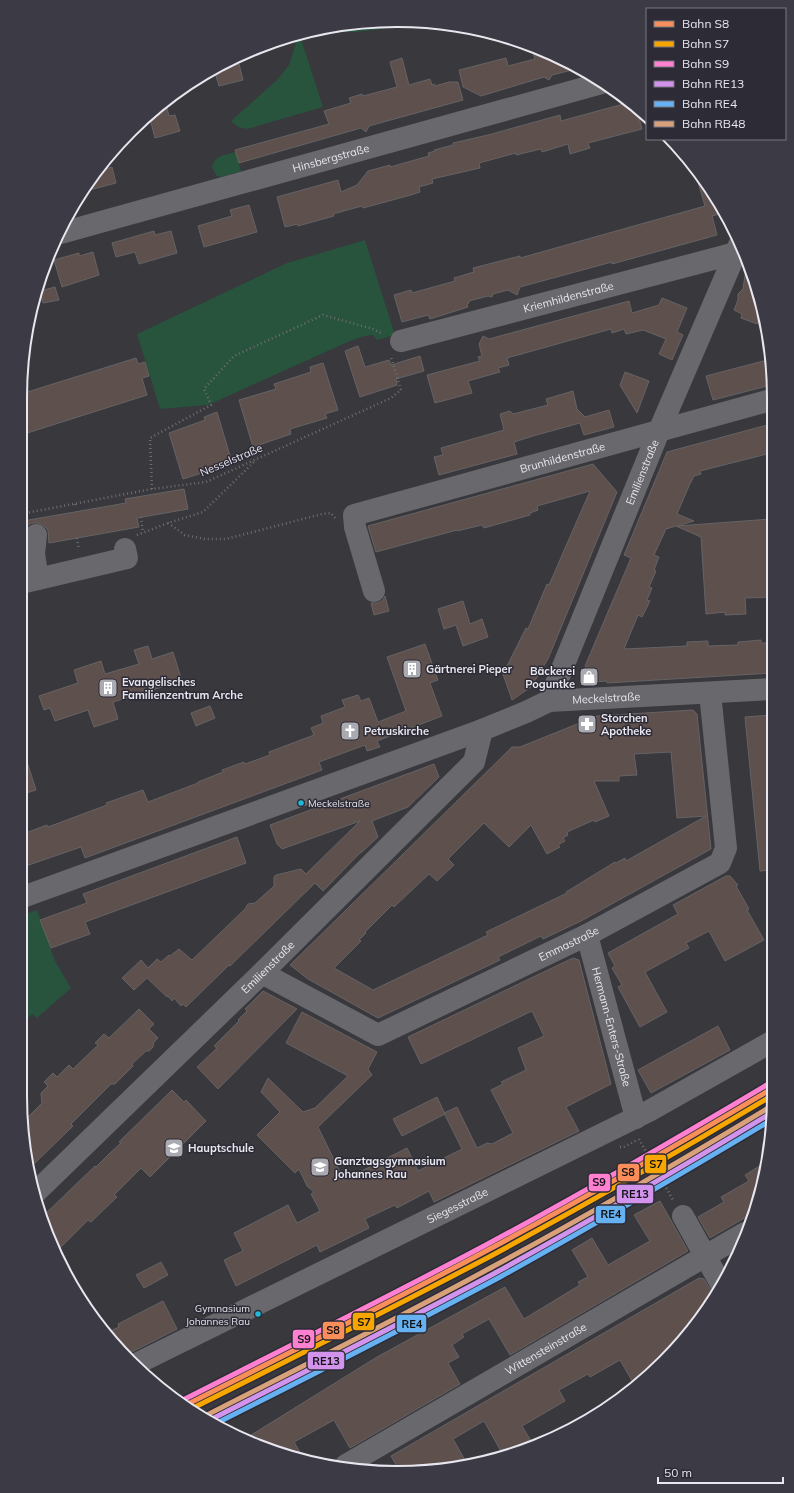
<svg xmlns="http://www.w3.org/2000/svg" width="794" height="1493" font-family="Mulish,sans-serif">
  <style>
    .green { fill: #28533c }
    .building { fill: #5e504d; stroke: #666365; fill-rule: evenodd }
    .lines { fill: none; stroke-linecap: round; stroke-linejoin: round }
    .path { stroke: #6f6f73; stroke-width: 2.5; stroke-dasharray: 1 3; stroke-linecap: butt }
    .minor { stroke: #69686d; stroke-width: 22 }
    .rail-1-casing { stroke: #2d2b36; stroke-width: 8 }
    .rail-2-casing { stroke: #2d2b36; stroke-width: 8 }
    .rail-3-casing { stroke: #2d2b36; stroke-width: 8 }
    .rail-4-casing { stroke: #2d2b36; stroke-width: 8 }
    .rail-5-casing { stroke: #2d2b36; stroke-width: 8 }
    .rail-6-casing { stroke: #2d2b36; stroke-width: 8 }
    .rail-1 { stroke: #fa8e5a; stroke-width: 5 }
    .rail-2 { stroke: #f7a600; stroke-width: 5 }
    .rail-3 { stroke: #ff80d1; stroke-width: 5 }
    .rail-4 { stroke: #d193ec; stroke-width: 5 }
    .rail-5 { stroke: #66b1f2; stroke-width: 5 }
    .rail-6 { stroke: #d9a179; stroke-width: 5 }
    .bus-dot { fill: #20b9da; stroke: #2d2b36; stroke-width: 1.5 }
    .labels { text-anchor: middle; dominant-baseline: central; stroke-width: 3; stroke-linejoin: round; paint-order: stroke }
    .bus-label { font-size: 10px; fill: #e8e7ef; stroke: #2d2b36; text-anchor: start }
    .street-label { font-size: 11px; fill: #e8e7ef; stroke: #2d2b36 }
    .poi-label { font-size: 11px; font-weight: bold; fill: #e8e7ef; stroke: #2d2b36; text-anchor: start }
    .rim { fill: none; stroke: #e8e7ef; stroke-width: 2 }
    .line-badge { stroke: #2d2b36; stroke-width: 1.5 }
    .pale-badge-label { font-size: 11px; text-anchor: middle; font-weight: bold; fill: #111 }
  </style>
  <rect width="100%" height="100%" fill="#38383d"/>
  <path class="green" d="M372 21 432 23 356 32 311 31Z
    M299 33 323 107 247 129 238 127 231 121 278 79 289 65Z
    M236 152 241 171 221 177 217 176 212 168C214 155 225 155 236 152Z
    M365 240 395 335 377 340 373 335 365 336 350 341 208 405 160 409 137 334 287 263Z
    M37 910 55 961 71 988 37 1018 32 1014 20 1026V916Z"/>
  <path class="building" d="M531 46 580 68 552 75 549 80 544 77 481 96 463 87 459 70 506 58 508 66 535 59Z
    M232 58 234 65 239 64 243 80 219 86 214 69Z
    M402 58 409 85 430 79 432 85 434 84 435 86 449 82H458L463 100 369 126 366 132 361 128 239 163 235 150 329 124 324 111 351 103 349 98 362 94 363 96 397 87 390 62Z
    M165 100 169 116 175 115 180 131 155 138 149 115Z
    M627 103 637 110 642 129 588 143 590 148 570 154 568 144 542 152 541 149 516 155V153L479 163 480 168 432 179 433 183 419 187 420 192 411 195 363 208 362 206 333 214 334 216 298 226V224L285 227 277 197 338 180 341 192 357 185 368 171 390 165V167L429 156 428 153 435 151 434 150 453 145V143L488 135 560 115 561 121Z
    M104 162 106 169 112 167 116 183 82 192Z
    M697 171 711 188 723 213 712 216 717 235 612 264V262L520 287 517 295 508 290 493 294 492 297 488 296 469 301V303L467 304 468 307 430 319 428 315 402 322 394 295 411 290 412 293 455 281 454 278 474 272 473 268 520 256V258L705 206 695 172Z
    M249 205 257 232 204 247 198 226 232 216 230 210Z
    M154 231 155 235 171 231 177 253 139 264 135 252 116 257 112 243Z
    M93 252 99 275 62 287 54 260 79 253V256Z
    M747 262 754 276 762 312 757 324 741 318 742 314 734 310 738 300V294L743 289Z
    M55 287 59 300 43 303 40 291Z
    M662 298 687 308 677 332 683 335 672 360 659 354 666 339 643 330 626 334 624 329 612 333 611 329 507 358 509 365 498 368 500 372 468 381 472 393 435 403 427 375 480 361 478 357 482 356 479 344 483 336 489 339 629 301 632 313 659 305Z
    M358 346 365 367 389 360 391 365 420 356 424 371 396 379 397 385 360 397 345 351Z
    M136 358 138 364 145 362 149 376 142 378 147 395 21 435V394Z
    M771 359V385L713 400 706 376Z
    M323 363 338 410 325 414 327 418 290 429 291 434 253 447 239 400 276 389 274 384 311 372 310 367Z
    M625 372 649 381 637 413 620 385Z
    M573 391 577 409 585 417 609 410 614 427 584 435 580 423 533 436 514 442 517 454 439 475 434 457 443 455 441 448 504 430 500 414 510 411 513 414 548 405 546 399Z
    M217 412 231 459 219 463 221 467 183 479 169 433 205 420 204 417Z
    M771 424V453L700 471 701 474 694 476 689 486 677 514 694 521 677 526 771 519 772 597 745 598 746 614 725 615V612L706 614 701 537 676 526 666 529 654 555 659 557 654 570 656 571 649 587 652 588 647 600 650 601 642 617 638 615 624 649 687 646V642L708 641V646L738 645V642L761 640V643H772V673L607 683V681L580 683 586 667 585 666 631 558 624 555 667 452Z
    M593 464 617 492 548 659 531 687 512 700 503 674 526 628 528 629 547 584 549 585 590 491 537 506 538 510 530 513V515L484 528 482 525 457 531V530L376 552 368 526Z
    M184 489 188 509 137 518 139 527 49 543 48 530 43 525 38 523H31L26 527 25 531 23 521 126 503 125 499Z
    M385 596 389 611 374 615 371 603H378L383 600Z
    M463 601 470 624 482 619 488 637 463 646 456 625 444 629 438 609Z
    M425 644 438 680 430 683 442 716 377 741 380 747 367 751 365 745 319 762 322 770 85 858 81 847 20 868V835L47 825 48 827 107 805 106 803 143 790 148 802 198 783V782L223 772 222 770 244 762 245 764 270 755 269 752 314 735 311 728 323 723 321 716 345 707 342 700 358 695 361 701 369 698 378 722 406 711 387 657Z
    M148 646 152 659 173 652 182 681 113 702 118 719 94 727 88 710 55 721 50 708 44 710 39 696 78 683 74 670 101 661 105 674 139 664 134 650Z
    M210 706 215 718 196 726 191 713Z
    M693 710 697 714 711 849 581 921 543 939 541 936 498 957 500 960 378 1018 308 979 290 965 512 747H520L597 716ZM671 752 677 818 706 816 626 861 625 858 616 863 615 862 566 892 567 893 486 932 488 935 373 990 334 968 361 941 359 940 366 933 365 932 392 905 394 907 429 874 437 881 454 865 448 859 484 823 509 847 531 825 547 854 560 847 558 845 565 841 563 838 568 835 567 832 594 820 595 822 609 816 594 781H619V776L637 775 634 754Z
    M772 715V870L760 871 745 717Z
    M20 749H23L36 790 20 795Z
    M434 764 439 777 408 807 372 821 378 837 361 853V852L323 891 315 883 230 966 229 965 186 1007 183 1004 181 1006 174 998 172 1001 168 996 167 997 147 978 134 990 122 978 141 960 148 968 157 959 161 962 169 955 170 956 179 949 192 960 245 909 248 904 255 903 274 886V877L276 875 301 869 306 874 360 821 282 849 277 844 270 825Z
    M237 837 246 863 85 922 90 934 51 948 40 920 87 903 83 894Z
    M726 876H730L738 885 736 886 749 909 747 910 764 940 725 961 709 931 686 943 689 948 645 972 667 1012 640 1027 618 987 622 985 612 968 615 966 608 953 678 914 673 905Z
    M573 958 579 960 611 1084 566 1107 579 1131 434 1202 429 1191 397 1208 395 1205 365 1219 369 1228 320 1252 317 1245 236 1286 224 1260 243 1251 234 1233 288 1205 297 1223 320 1211 311 1194 314 1192 307 1186 299 1169 295 1173 257 1135 280 1112 261 1092 268 1078 303 1112 315 1108 348 1076 286 1043 302 1012 377 1052 368 1069 372 1075 318 1127 344 1180 407 1148 418 1171 462 1149 444 1113 457 1107 477 1148 487 1143 492 1144 513 1133 491 1090 503 1084 501 1082 526 1070 518 1048 544 1036 532 1011 421 1064 408 1037Z
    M263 991 297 1009 218 1089 197 1067 217 1048 214 1046 239 1021 238 1020 247 1011 245 1009Z
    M139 1009 154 1024 149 1029 158 1038 154 1042 153 1047 149 1051H146L132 1064 133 1066 115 1084H111L71 1124 73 1126 32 1166 24 1121 42 1103 41 1093 48 1086 44 1082 53 1073 57 1077 69 1065 73 1069 98 1045 95 1043 104 1034 109 1038Z
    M718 1026 730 1050 651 1093 638 1070Z
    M172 1090 184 1102 186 1100 206 1121 150 1177 141 1168 114 1195 117 1197 91 1222 88 1220 58 1250 41 1218 95 1166 96 1167 110 1153 121 1143 119 1142Z
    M437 1097 445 1114 402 1136 393 1119Z
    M766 1162 761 1194 753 1213 710 1238 698 1217 724 1202 721 1197 749 1181 745 1175Z
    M660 1201 688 1251 510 1355 489 1319 462 1334 464 1337 452 1345 459 1357 448 1363 460 1384 350 1448 334 1420 294 1442 305 1461 300 1460 248 1437 377 1357 505 1287 524 1319 580 1285 578 1282 588 1277 572 1250 592 1238 608 1265 650 1241 634 1215Z
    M161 1262 168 1275 144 1288 136 1275Z
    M699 1278 704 1279 714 1296 646 1379 635 1386 620 1360 590 1377 588 1374 559 1390 565 1401 522 1426 534 1446 502 1453 484 1421 453 1439 466 1462 422 1472 399 1470 391 1456Z
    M163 1301 177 1329 128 1354 106 1333 119 1327 118 1324Z"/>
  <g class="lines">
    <path class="path" d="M152 489 150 438 211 405 204 389 234 356 323 315 373 329 383 334
      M75 504 76 508
      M21 514 152 489 206 482 391 398 401 390 391 357
      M141 517 143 533
      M168 523 185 535 205 539H226L322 514 331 513 335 518
      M137 535 168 523 203 512 256 460
      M77 538 79 550
      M639 1139 673 1200
      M620 1147H624L637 1140"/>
    <g class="minor">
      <path id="s1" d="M61 233 602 83"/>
      <path id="s2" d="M401 341 736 253"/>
      <path d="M36 535 34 554 38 579"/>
      <path d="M21 583 127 558 125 549"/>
      <path id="s3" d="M374 591 355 527 354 515 771 400"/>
      <path id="s4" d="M549 701 659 431 739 245"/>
      <path id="s5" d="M20 898 482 730 526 712 549 701 772 689"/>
      <path id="s6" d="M587 935 636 1118"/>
      <path id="s7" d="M262 973 378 1035 587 935 720 863 726 848 710 693"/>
      <path id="s8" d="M36 1192 262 973 474 762 482 730"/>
      <path d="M683 1216 722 1286"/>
      <path id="s9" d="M138 1363 649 1111 773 1041"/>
      <path id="s10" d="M346 1465 745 1233"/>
    </g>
    <defs>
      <path id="rail-1" d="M184 1406C285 1355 387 1304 486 1251 583 1199 679 1144 773 1088"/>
      <path id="rail-2" d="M189 1410C289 1360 390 1309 489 1257 585 1205 680 1151 773 1095"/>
      <path id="rail-3" d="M181 1401C282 1350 384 1299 484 1246 581 1194 676 1139 770 1083"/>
      <path id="rail-4" d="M210 1420C306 1371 402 1323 497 1272 590 1221 682 1167 773 1112"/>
      <path id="rail-5" d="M217 1423C312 1375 407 1327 500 1277 592 1226 683 1173 773 1119"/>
      <path id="rail-6" d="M207 1415C303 1366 399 1318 494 1266 587 1216 679 1162 770 1107"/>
    </defs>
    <use href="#rail-1" class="rail-1-casing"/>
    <use href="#rail-2" class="rail-2-casing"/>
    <use href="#rail-3" class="rail-3-casing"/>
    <use href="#rail-4" class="rail-4-casing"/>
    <use href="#rail-5" class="rail-5-casing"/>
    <use href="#rail-6" class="rail-6-casing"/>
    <use href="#rail-1" class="rail-1"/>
    <use href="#rail-2" class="rail-2"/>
    <use href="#rail-3" class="rail-3"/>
    <use href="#rail-4" class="rail-4"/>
    <use href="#rail-5" class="rail-5"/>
    <use href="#rail-6" class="rail-6"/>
  </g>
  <defs>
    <symbol id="building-square" viewBox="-11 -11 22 22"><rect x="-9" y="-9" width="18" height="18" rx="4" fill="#aaaab1" stroke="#2d2b36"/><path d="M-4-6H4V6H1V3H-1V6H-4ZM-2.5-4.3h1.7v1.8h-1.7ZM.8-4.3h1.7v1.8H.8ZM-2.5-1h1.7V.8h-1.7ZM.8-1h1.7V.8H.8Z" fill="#fff"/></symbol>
    <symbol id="shop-square" viewBox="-11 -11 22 22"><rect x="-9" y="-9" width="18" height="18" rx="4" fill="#aaaab1" stroke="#2d2b36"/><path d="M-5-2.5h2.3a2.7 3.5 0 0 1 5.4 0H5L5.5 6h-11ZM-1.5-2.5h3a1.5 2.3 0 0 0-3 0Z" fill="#fff"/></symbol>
    <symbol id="pharmacy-square" viewBox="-11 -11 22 22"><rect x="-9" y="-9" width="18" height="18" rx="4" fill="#aaaab1" stroke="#2d2b36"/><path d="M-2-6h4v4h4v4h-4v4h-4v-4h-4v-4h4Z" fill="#fff"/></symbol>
    <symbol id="church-square" viewBox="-11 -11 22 22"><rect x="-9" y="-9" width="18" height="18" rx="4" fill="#aaaab1" stroke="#2d2b36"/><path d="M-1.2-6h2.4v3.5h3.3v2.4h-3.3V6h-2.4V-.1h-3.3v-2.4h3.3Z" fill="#fff"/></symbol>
    <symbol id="school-square" viewBox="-11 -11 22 22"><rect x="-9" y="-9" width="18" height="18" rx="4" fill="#aaaab1" stroke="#2d2b36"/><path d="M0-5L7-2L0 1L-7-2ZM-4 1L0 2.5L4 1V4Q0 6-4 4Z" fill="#fff"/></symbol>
  </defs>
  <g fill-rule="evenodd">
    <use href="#building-square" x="401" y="658" width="22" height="22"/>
    <use href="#shop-square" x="578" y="666" width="22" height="22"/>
    <use href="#building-square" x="97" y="677" width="22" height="22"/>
    <use href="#pharmacy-square" x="576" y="713" width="22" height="22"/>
    <use href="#church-square" x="339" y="720" width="22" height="22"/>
    <use href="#school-square" x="163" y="1137" width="22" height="22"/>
    <use href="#school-square" x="309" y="1156" width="22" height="22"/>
  </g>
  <g class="bus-dot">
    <circle cx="301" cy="803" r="3.5"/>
    <circle cx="258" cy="1314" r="3.5"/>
  </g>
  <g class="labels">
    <g class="bus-label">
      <text x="308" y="803">Meckelstraße</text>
      <text x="250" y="1308" text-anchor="end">Gymnasium<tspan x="250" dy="13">Johannes Rau</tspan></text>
    </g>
    <g class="street-label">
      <text stroke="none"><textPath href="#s1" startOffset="280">Hinsbergstraße</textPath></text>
      <text stroke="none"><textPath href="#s2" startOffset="173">Kriemhildenstraße</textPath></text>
      <text stroke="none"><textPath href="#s3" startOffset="295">Brunhildenstraße</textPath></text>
      <text transform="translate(231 460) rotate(-23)">Nesselstraße</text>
      <text stroke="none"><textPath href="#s4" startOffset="247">Emilienstraße</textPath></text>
      <text stroke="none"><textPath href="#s5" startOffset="622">Meckelstraße</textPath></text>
      <text stroke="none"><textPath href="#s7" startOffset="343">Emmastraße</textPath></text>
      <text stroke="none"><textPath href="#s8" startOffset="323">Emilienstraße</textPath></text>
      <text stroke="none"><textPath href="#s6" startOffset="95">Hermann-Enters-Straße</textPath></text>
      <text stroke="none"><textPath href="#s9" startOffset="356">Siegesstraße</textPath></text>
      <text stroke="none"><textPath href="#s10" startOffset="231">Wittensteinstraße</textPath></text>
    </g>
    <g class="poi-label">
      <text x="426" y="669">Gärtnerei Pieper</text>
      <text x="575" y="671" text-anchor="end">Bäckerei<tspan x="575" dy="13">Poguntke</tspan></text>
      <text x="122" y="682">Evangelisches<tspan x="122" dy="13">Familienzentrum Arche</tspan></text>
      <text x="601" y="718">Storchen<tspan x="601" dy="13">Apotheke</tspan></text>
      <text x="364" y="731">Petruskirche</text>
      <text x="188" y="1148">Hauptschule</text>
      <text x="334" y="1161">Ganztagsgymnasium<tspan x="334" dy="13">Johannes Rau</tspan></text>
    </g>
  </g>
  <path d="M0 0H794V1493H0ZM397 27H397A370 370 0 0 1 767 397V1096A370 370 0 0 1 397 1466H397A370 370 0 0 1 27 1096V397A370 370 0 0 1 397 27Z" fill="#3c3a45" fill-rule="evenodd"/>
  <path class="rim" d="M397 27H397A370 370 0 0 1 767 397V1096A370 370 0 0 1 397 1466H397A370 370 0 0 1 27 1096V397A370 370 0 0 1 397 27Z"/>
  <g class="line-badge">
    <rect x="644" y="1154" width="23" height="20" rx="4" fill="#f7a600"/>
    <rect x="617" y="1163" width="23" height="19" rx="4" fill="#fa8e5a"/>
    <rect x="588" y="1173" width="23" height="19" rx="4" fill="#ff80d1"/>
    <rect x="616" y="1184" width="38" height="20" rx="4" fill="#d193ec"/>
    <rect x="595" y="1205" width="31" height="19" rx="4" fill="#66b1f2"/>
    <rect x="352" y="1312" width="23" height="19" rx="4" fill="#f7a600"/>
    <rect x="396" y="1314" width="31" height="19" rx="4" fill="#66b1f2"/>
    <rect x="322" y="1321" width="23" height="19" rx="4" fill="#fa8e5a"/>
    <rect x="292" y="1329" width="23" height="20" rx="4" fill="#ff80d1"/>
    <rect x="307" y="1351" width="38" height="19" rx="4" fill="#d193ec"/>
  </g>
  <g class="pale-badge-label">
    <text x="656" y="1168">S7</text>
    <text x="628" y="1176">S8</text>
    <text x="599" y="1186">S9</text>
    <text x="635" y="1198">RE13</text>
    <text x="611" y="1218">RE4</text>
    <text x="364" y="1326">S7</text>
    <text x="412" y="1328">RE4</text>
    <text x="333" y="1334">S8</text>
    <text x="304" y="1343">S9</text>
    <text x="326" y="1365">RE13</text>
  </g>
  <rect x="646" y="8" width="140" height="132" fill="#2d2b36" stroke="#787680"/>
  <rect x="654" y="21" width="20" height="6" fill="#fa8e5a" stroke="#787680"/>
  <text x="682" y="28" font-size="12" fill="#e8e7ef">Bahn S8</text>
  <rect x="654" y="41" width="20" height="6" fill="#f7a600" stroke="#787680"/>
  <text x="682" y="48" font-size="12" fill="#e8e7ef">Bahn S7</text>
  <rect x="654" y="61" width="20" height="6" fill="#ff80d1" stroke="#787680"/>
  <text x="682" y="68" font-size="12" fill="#e8e7ef">Bahn S9</text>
  <rect x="654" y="81" width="20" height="6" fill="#d193ec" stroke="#787680"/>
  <text x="682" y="88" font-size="12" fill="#e8e7ef">Bahn RE13</text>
  <rect x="654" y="101" width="20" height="6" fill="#66b1f2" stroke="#787680"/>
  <text x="682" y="108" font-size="12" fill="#e8e7ef">Bahn RE4</text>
  <rect x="654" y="121" width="20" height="6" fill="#d9a179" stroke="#787680"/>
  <text x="682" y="128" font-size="12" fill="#e8e7ef">Bahn RB48</text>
  <path d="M658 1477v6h125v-6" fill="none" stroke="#e8e7ef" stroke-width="2"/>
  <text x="664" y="1477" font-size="12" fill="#e8e7ef" stroke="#2d2b36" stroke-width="3" paint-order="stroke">50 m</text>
</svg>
